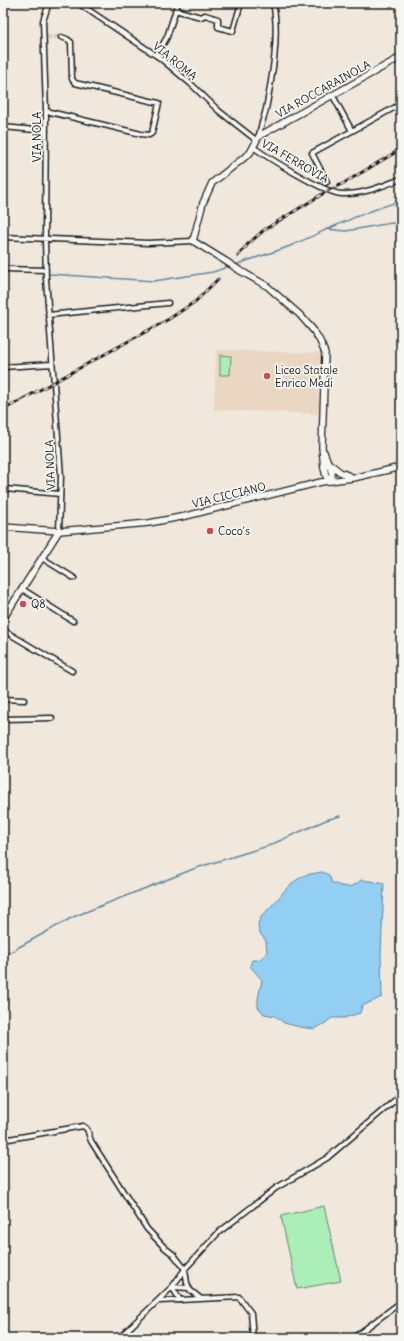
<svg xmlns="http://www.w3.org/2000/svg" width="404" height="1341" font-family="Delius,sans-serif">
  <style>
    .built { fill: #e9d7c4 }
    .green { fill: #abeeb8; stroke: #64856a }
    .water { fill: #93cef3; stroke: #63879d }
    .lines { fill: none; stroke-linecap: round; stroke-linejoin: round }
    .stream { stroke: #63879d; stroke-width: 1.5 }
    .street-tunnel { stroke: #d0c9c0; stroke-width: 4; stroke-dasharray: 4 2; stroke-linecap: butt }
    .street-casing { stroke: #1c1c1c; stroke-width: 7 }
    .secondary-casing { stroke: #1c1c1c; stroke-width: 8 }
    .street { stroke: #f6f6f2; stroke-width: 4 }
    .secondary { stroke: #f6f6f2; stroke-width: 5.5 }
    .rail-casing { stroke: #1c1c1c; stroke-width: 3 }
    .rail { stroke: #f6f6f2; stroke-width: 1.5; stroke-dasharray: 4.5; stroke-linecap: butt }
    .secondary-bridge-casing { stroke: #1c1c1c; stroke-width: 8; stroke-linecap: butt }
    .secondary-bridge { stroke: #f6f6f2; stroke-width: 5.5 }
    .poi-dot { fill: #d1495b; stroke: #f6f6f2; stroke-width: 1.5 }
    .labels { text-anchor: middle; dominant-baseline: central; stroke-width: 3.5; stroke-linejoin: round; paint-order: stroke }
    .street-label { font-size: 11px; fill: #1c1c1c; stroke: #f6f6f2 }
    .poi-label { font-size: 11px; fill: #1c1c1c; stroke: #f6f6f2; text-anchor: start }
  </style>
  <rect width="100%" height="100%" fill="#f0e8dd"/>
  <filter id="ink" filterUnits="userSpaceOnUse"><feTurbulence type="fractalNoise" baseFrequency=".025" numOctaves="2"/><feDisplacementMap in="SourceGraphic" scale="8" xChannelSelector="R" yChannelSelector="G"/><feConvolveMatrix kernelMatrix="1 2 1 2 8 2 1 2 1" color-interpolation-filters="sRGB"/></filter>
  <g filter="url(#ink)">
    <path class="built" d="M216 350 322 353 321 360 318 368V397L321 405 320 414 214 410Z"/>
    <path class="green" d="M220 355 231 356 230 375H220Z
      M324 1206 341 1281 297 1289 281 1216Z"/>
    <path class="water" d="M322 872 329 875 332 883C345 887 350 890 361 880L370 881 384 884 381 954 382 997 362 1006 360 1013 344 1018H332L324 1024 314 1029 300 1027 284 1023 275 1016 264 1014 258 1007V998L262 980 250 966 252 960H259L267 953 266 941 259 932 258 923 262 916 276 901 286 889 295 881 305 875Z"/>
    <g class="lines">
      <path class="stream" d="M326 229 346 231 391 223 401 225
        M235 265C253 258 273 253 290 246 327 230 362 212 401 201
        M49 274 154 281 213 272 230 266
        M3 956 73 917 196 868 268 846 326 820 340 816"/>
      <path class="street-tunnel" d="M47 37H61"/>
      <defs>
        <path id="street" d="M49 3 43 21 46 111 45 239 46 279 61 476 59 531
          M78 3 160 58 191 84 219 111 256 140
          M175 10 201 17 205 15 218 19V27L233 31 241 3
          M157 55 167 37 178 3
          M333 96 352 131
          M46 111 141 134 149 135 152 133 159 103 75 83 72 79 71 42 67 39 61 37
          M3 127 46 131
          M259 136C260 127 264 118 266 109 272 78 280 34 273 3
          M253 147C267 157 326 194 342 194 362 195 382 186 401 179
          M327 182 312 153 401 104
          M3 237 148 243 193 241
          M3 269 46 270
          M48 315 168 303
          M3 367 52 364
          M5 489 60 494
          M42 558 74 578
          M22 589 73 621
          M3 630 72 671
          M3 699 24 700
          M3 719 52 718
          M3 1140 83 1126 87 1129 91 1141 147 1229 164 1247 174 1255 185 1269 187 1283 190 1290 200 1298
          M180 1300 172 1287 189 1288
          M160 1301 239 1297 251 1313 253 1338
          M119 1338 172 1287 185 1269 218 1233 276 1188 327 1158 394 1101 401 1094
          M353 1338 401 1302"/>
        <path id="secondary" d="M227 262 193 241 203 203 212 183 250 153 259 136 401 57
          M239 270 267 286 300 315 314 331 320 341 325 353 322 447 324 468 326 476 331 481
          M324 452 332 473 331 481
          M330 464 340 472 352 477
          M3 527 59 531 149 523 186 516 321 482 353 478 401 467
          M3 619 59 531"/>
      </defs>
      <use href="#street" class="street-casing"/>
      <use href="#secondary" class="secondary-casing"/>
      <use href="#street" class="street"/>
      <use href="#secondary" class="secondary"/>
      <defs>
        <path id="rail" d="M238 256 248 244 264 230 329 190 344 183 401 149
          M3 410 169 319 196 301 218 279"/>
      </defs>
      <use href="#rail" class="rail-casing"/>
      <use href="#rail" class="rail"/>
      <defs>
        <path id="secondary-bridge" d="M227 262 239 270"/>
      </defs>
      <use href="#secondary-bridge" class="secondary-bridge-casing"/>
      <use href="#secondary-bridge" class="secondary-bridge"/>
    </g>
  </g>
  <g class="poi-dot">
    <circle cx="267" cy="376" r="4"/>
    <circle cx="210" cy="531" r="4"/>
    <circle cx="23" cy="604" r="4"/>
  </g>
  <g class="labels">
    <g class="street-label">
      <text transform="translate(175 61) rotate(39)">VIA ROMA</text>
      <text transform="translate(323 89) rotate(-29)">VIA ROCCARAINOLA</text>
      <text transform="translate(37 137) rotate(-90)">VIA NOLA</text>
      <text transform="translate(295 161) rotate(30)">VIA FERROVIA</text>
      <text transform="translate(50 465) rotate(-92)">VIA NOLA</text>
      <text transform="translate(229 495) rotate(-14)">VIA CICCIANO</text>
    </g>
    <g class="poi-label">
      <text x="275" y="370">Liceo Statale<tspan x="275" dy="13">Enrico Medi</tspan></text>
      <text x="218" y="531">Coco's</text>
      <text x="31" y="604">Q8</text>
    </g>
  </g>
  <rect width="404" height="1341" fill="none" stroke="#f6f6f2" stroke-width="16"/>
  <rect x="8" y="8" width="388" height="1325" fill="none" stroke="#1c1c1c" stroke-width="1.5" filter="url(#ink)"/>
</svg>
